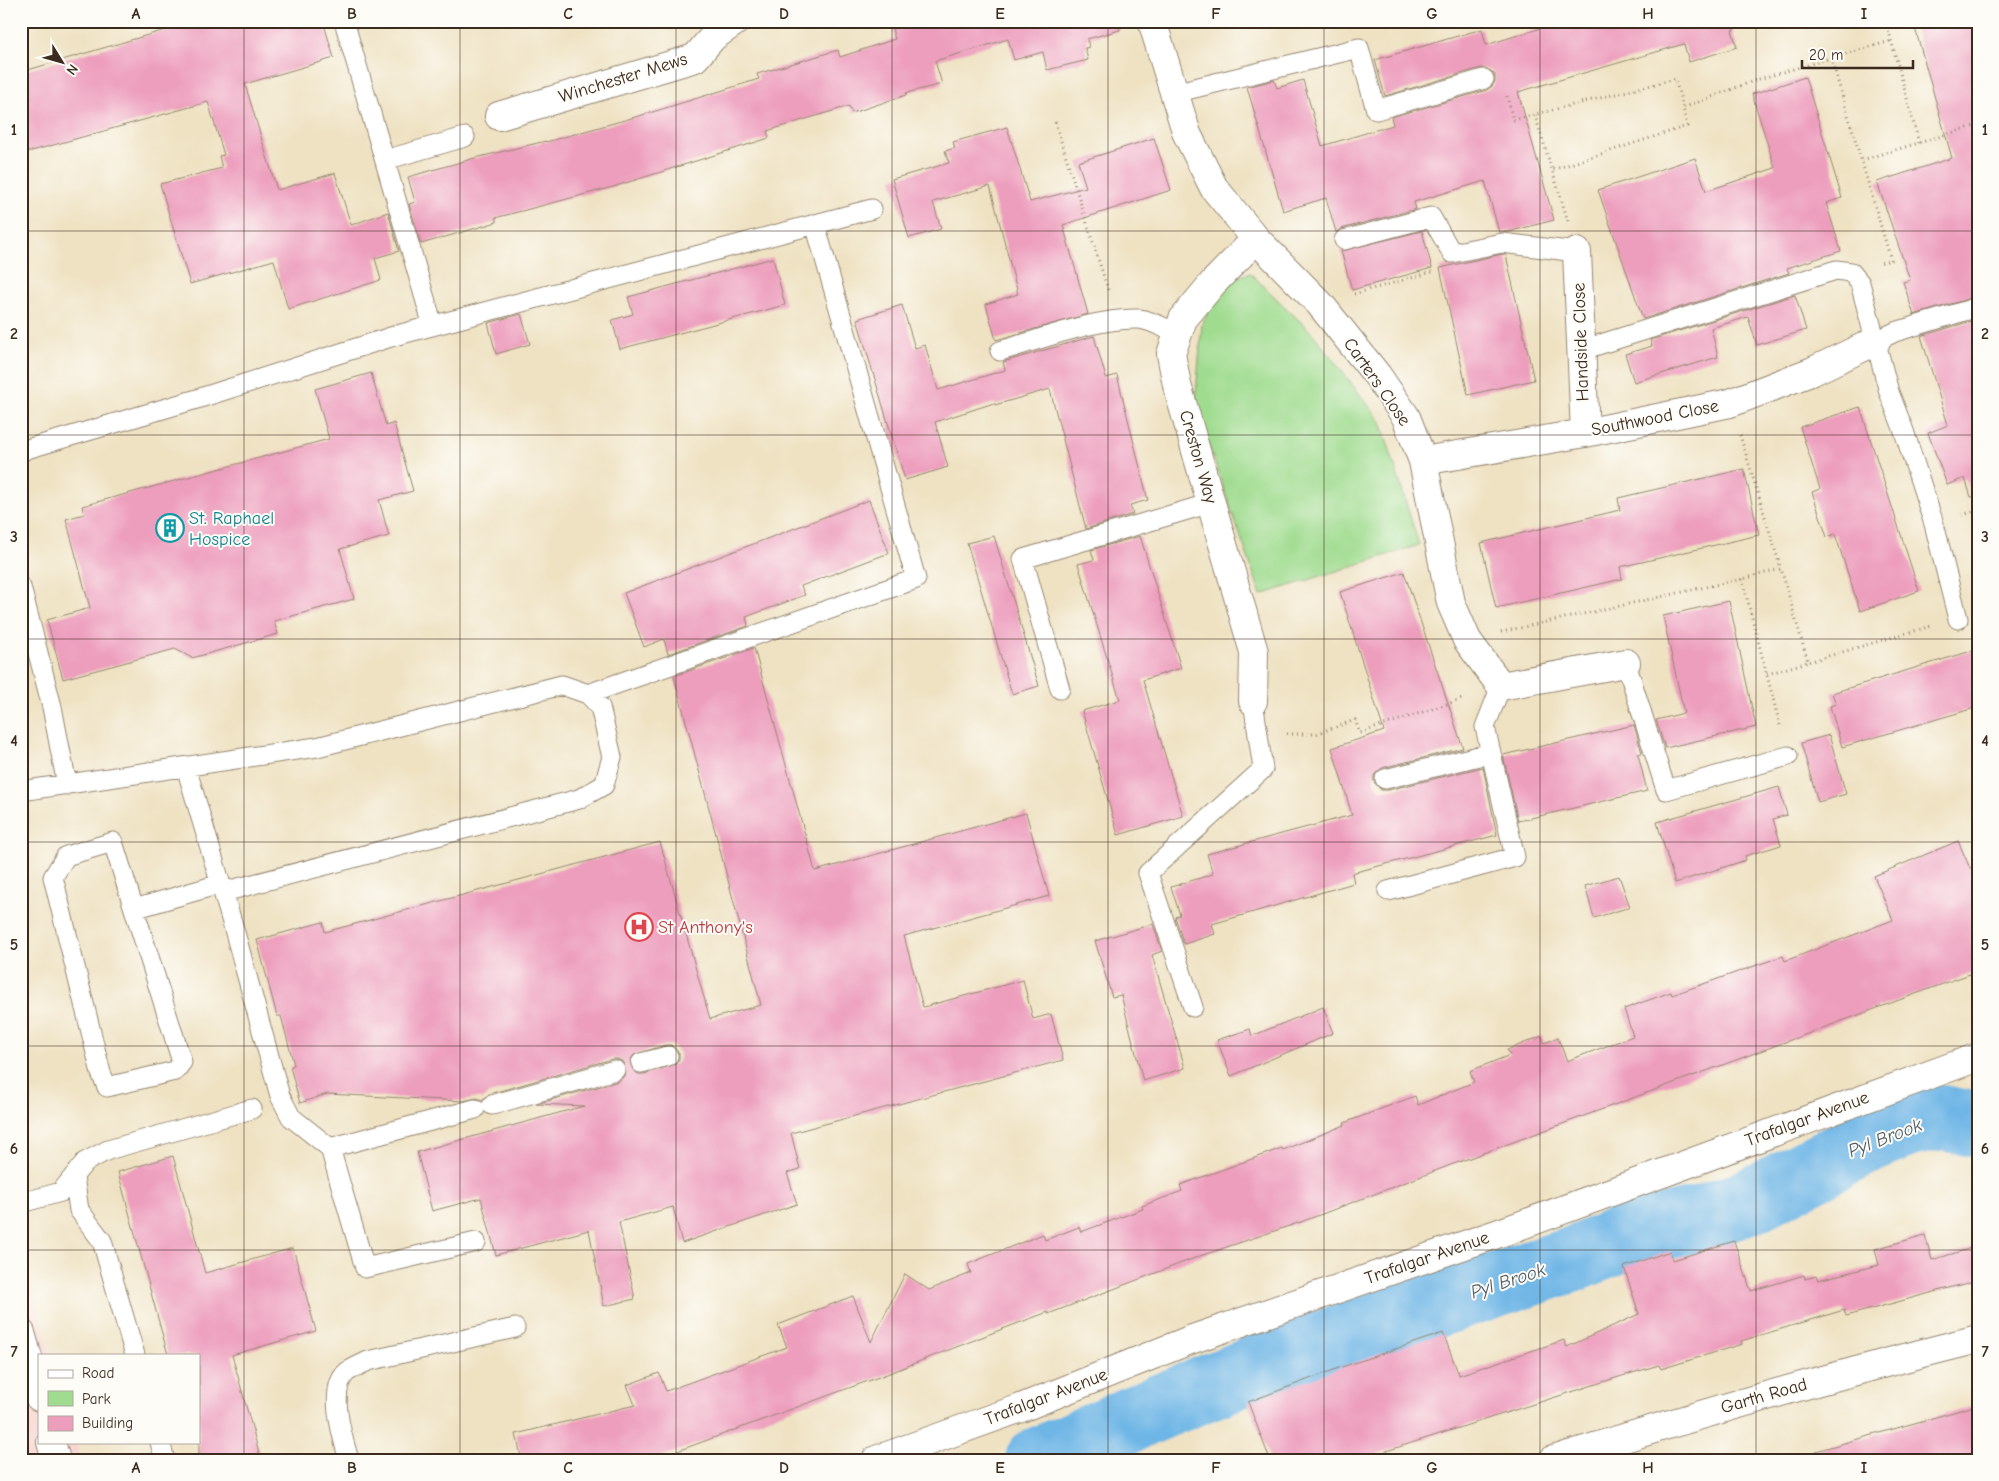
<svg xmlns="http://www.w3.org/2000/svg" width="1999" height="1481" font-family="'Comic Neue',sans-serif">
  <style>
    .built { fill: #f7d0ce }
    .green { fill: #a0dc90; stroke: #6e8357 }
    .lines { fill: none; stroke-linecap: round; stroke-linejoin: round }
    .river { stroke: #6eb6e6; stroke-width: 66 }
    .building { fill: #ed9ebd; fill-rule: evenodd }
    .service-casing { stroke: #958670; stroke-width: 21 }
    .minor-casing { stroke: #958670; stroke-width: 30 }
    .tertiary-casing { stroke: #958670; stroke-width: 30 }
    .trunk-casing { stroke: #958670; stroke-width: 30 }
    .path { stroke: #958670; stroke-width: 3; stroke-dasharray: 1 4; stroke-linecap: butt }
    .service { stroke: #fff; stroke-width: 19 }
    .minor { stroke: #fff; stroke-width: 28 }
    .tertiary { stroke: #fff; stroke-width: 28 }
    .trunk { stroke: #fff; stroke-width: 28 }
    .grid { fill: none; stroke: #3b2a1e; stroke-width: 1; stroke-opacity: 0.55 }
    .labels { text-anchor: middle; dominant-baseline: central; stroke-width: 4; stroke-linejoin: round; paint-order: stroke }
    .street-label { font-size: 18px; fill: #3b2a1e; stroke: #fdfcf7 }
    .culture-label { font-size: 18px; fill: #0d838f; stroke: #fdfcf7; text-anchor: start }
    .health-label { font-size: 18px; fill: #be3a42; stroke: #fdfcf7; text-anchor: start }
    .water-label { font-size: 19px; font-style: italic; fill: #4d5b64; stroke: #fdfcf7 }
    .neatline { fill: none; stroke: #3b2a1e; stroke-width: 2 }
    .grid-label { font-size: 16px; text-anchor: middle; font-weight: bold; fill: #3b2a1e }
  </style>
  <rect width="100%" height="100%" fill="#fdfcf7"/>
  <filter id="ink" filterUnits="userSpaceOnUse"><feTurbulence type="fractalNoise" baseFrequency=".02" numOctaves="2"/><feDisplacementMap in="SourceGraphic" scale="10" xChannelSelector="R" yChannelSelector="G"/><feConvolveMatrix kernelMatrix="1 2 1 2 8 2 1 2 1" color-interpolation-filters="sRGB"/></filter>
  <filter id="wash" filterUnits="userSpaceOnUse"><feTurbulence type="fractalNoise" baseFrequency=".0096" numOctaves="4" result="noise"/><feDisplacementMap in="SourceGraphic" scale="20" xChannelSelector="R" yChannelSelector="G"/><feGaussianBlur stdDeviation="1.12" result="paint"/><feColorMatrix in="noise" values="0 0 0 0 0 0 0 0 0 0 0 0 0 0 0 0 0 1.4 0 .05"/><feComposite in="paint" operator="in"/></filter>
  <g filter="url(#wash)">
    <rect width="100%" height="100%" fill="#efe2c3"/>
    <path class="built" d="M21 1253 51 1355H39V1442H76L81 1460H21Z"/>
    <path class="green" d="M1250 273 1314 335 1381 422 1419 545 1261 595 1195 406 1202 324 1225 281Z"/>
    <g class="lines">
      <path class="river" d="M1038 1460 1162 1406 1295 1352 1577 1258 1631 1235 1698 1219 1751 1201 1868 1141 1912 1123 1943 1118 1978 1125"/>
    </g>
    <g id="blocks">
      <path class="building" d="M196 21H323L334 58 245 84 277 190 335 173 351 225 388 212 399 251 375 258 381 280 288 309 274 260 190 284 160 184 222 168 219 156 224 155 208 102 21 154V72Z
        M922 21H1118L1120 30 1087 39 1089 47 1085 48 1088 60 1047 70 1043 52 1014 60 1008 39 935 61 942 84 906 93V95L852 113 849 106 767 131 769 138 613 187 495 218 497 222 421 244 409 204 415 202 408 177 475 158 546 141V142L646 114 759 79 757 74 838 50 840 57 895 39 892 29Z
        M1564 21H1733L1734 30H1732L1737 47 1689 62 1684 44 1518 92 1554 220 1508 232H1499L1485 181 1414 202 1416 209 1341 229 1336 232 1326 198 1283 211 1247 87 1274 80 1277 88 1303 80 1322 146 1393 125 1391 117 1487 90 1492 86 1495 81V75L1491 71 1481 68 1385 96 1375 60 1482 29 1486 45Z
        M1913 21H1978V296L1914 315 1903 282 1910 280 1877 182 1952 158Z
        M1805 77 1842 198 1826 203 1841 251 1787 268 1789 273 1643 319 1598 190 1695 158 1706 191 1775 168 1752 94Z
        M1007 127 1030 202 1086 187 1078 162 1154 138 1171 190 1063 225 1088 314 996 340 986 304 1018 294 990 186 933 202 941 229 909 238 892 179 949 163 945 151 955 148 953 142Z
        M1422 231 1432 268 1352 290 1341 251Z
        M1502 254 1506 255 1534 380 1468 395 1440 268Z
        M773 258 785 305 620 349 612 320 633 314 628 297Z
        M1795 295 1806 330 1757 345 1748 317 1711 328 1718 357 1634 382 1625 354 1652 346 1650 340Z
        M902 305 915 348 925 345 938 390 1005 370 1003 362 1094 336 1106 378 1117 375 1148 500 1130 505 1133 514 1086 529 1050 389 995 405 994 403 935 422 948 467 905 480 857 319Z
        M521 314 530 344 496 354 488 323Z
        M1978 319V496L1971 497 1965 478 1947 485 1928 433 1948 425 1921 336Z
        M371 373 386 426 394 423 413 491 379 500 389 536 340 549 354 599 274 621 278 634 192 658 175 649 63 679 47 620 90 608 66 519 84 514 82 506 329 439 315 389Z
        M1860 407 1919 591 1860 611 1835 534 1827 537 1812 492 1820 489 1800 427Z
        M1744 469 1759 535 1620 567 1622 579 1496 608 1481 543 1620 510 1618 498Z
        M869 500 889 553 801 586 805 595 746 617 748 626 668 654 664 639 644 647 624 593Z
        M994 536 1039 686 1012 694 967 543Z
        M1140 536 1181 668 1143 680 1183 816 1118 835 1082 711 1120 700 1078 564 1094 560 1091 550Z
        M1404 572 1463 748 1382 768 1374 775V782L1381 790H1388L1483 767 1497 835 1352 873 1354 883 1212 924 1215 934 1184 944 1175 917 1180 915 1171 887 1213 874 1207 854 1352 815 1332 748 1384 731 1340 592Z
        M1729 601 1756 727 1665 748 1656 720 1684 713 1663 616Z
        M754 648 815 871 1026 813 1049 896 904 936 923 1007 1023 980 1033 1019 1051 1014 1063 1060 791 1133 800 1169 787 1173 797 1204 682 1243 673 1207 619 1222 635 1299 604 1306 589 1230 496 1255 481 1198 432 1211 417 1152 584 1106 536 1104 619 1081 623 1077 626 1072 623 1062 618 1059H612L489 1094 482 1100 477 1098 463 1101 327 1094 300 1103 290 1067 294 1065 281 1016H277L257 940 323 922 325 932 660 842 710 1019 761 1005 674 676ZM665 1045H671L679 1053V1059L676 1064 644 1074H638L633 1070 630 1060 634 1055Z
        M1978 649V707L1842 747 1830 706 1836 704 1832 693Z
        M1634 725 1642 753 1638 754 1647 791 1518 821 1503 755Z
        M1829 735 1846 794 1818 802 1801 743Z
        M1779 787 1787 815 1773 819 1781 845 1745 856 1746 860 1675 883 1657 822Z
        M1958 841 1970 868 1978 865V971L1448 1166 1301 1222 1200 1256 1048 1314V1312L1005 1328 887 1374 653 1460H522L516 1434 635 1405 627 1385 659 1373 666 1391 787 1347 778 1325 853 1296 871 1342 905 1274 929 1290 971 1273 968 1264 1043 1234 1045 1240 1079 1227 1081 1232 1143 1209 1142 1206 1182 1191 1180 1185 1282 1148 1283 1150 1345 1125 1344 1123 1415 1096 1418 1105 1474 1082 1470 1071 1510 1055 1507 1050 1542 1036 1544 1043 1558 1038 1567 1061 1633 1036 1624 1009 1671 992 1672 995 1783 956 1785 961 1893 920 1874 876Z
        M1619 876 1630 907 1594 918 1585 886Z
        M1153 924 1162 951 1152 955 1185 1068 1143 1081 1121 995 1112 997 1095 941Z
        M1323 1007 1333 1033 1231 1076 1217 1040 1250 1029 1252 1036Z
        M173 1156 205 1273 293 1248 316 1331 232 1355 261 1460H199V1355H168L118 1172Z
        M1925 1235 1932 1260 1978 1246V1280L1846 1316 1844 1310 1741 1341 1742 1344 1661 1369 1659 1365 1609 1380 1377 1454 1379 1460H1270L1248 1402 1339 1368 1443 1333 1459 1375 1564 1340 1567 1347 1639 1314 1624 1267 1670 1251 1673 1260 1734 1241 1751 1291 1804 1275 1805 1279 1816 1276 1818 1280 1879 1265 1875 1249Z
        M1978 1405V1460H1818L1816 1451Z"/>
    </g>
  </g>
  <g filter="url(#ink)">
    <use href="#blocks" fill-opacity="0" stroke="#958670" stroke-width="1"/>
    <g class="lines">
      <defs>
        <path id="service" d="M344 21 433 326
          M1174 93 1359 48 1376 110 1484 79
          M385 160 465 137
          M1344 240 1431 217 1452 253 1502 243 1577 252
          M1876 341 1895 332 1978 307
          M1582 350 1836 270 1851 272 1860 283 1889 392 1904 431 1934 524 1958 619
          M1000 351C1039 340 1099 317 1139 319 1151 320 1166 329 1178 334
          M21 452 27 449 197 399 394 336 872 209
          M21 587 52 707 67 785
          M1626 663 1666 790 1788 756
          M1060 689 1023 559 1211 503
          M588 694 916 579 815 224
          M186 767 234 929 280 1096 291 1117 330 1148 365 1268 476 1242
          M1385 779 1491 753
          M21 791 317 747 562 685 588 694 600 707 612 757 604 785 579 799 223 892
          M113 842 182 1062 175 1071 107 1087 101 1073 53 877 66 856Z
          M1388 891 1515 857 1485 727 1501 686
          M134 909 220 884
          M1193 1007 1148 873 1263 769 1253 701
          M641 1063 668 1056
          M492 1105 615 1070
          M330 1148 475 1109
          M74 1177 79 1210 102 1241 135 1355
          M21 1203 61 1192 85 1162 108 1150 252 1109
          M160 1442 165 1460
          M349 1460C343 1439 327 1389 347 1372 353 1368 362 1364 368 1361L515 1328"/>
        <path id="minor" d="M1152 21 1187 134 1214 188 1256 239 1320 304 1377 375 1406 417 1423 461 1451 603 1467 640 1501 686 1626 663
          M499 116 695 58 713 37 736 21
          M1577 252 1585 433
          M1423 461 1585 433 1730 403 1813 371 1876 341
          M1253 701 1254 652 1177 385 1171 354 1183 319 1213 283 1256 239
          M876 1460 1021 1408 1190 1340 1508 1230 1978 1057"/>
        <path id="tertiary" d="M1553 1460C1693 1416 1835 1375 1978 1339"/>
        <path id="trunk" d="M21 1333 39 1397
          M51 1442 56 1460"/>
      </defs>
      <use href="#service" class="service-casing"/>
      <use href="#minor" class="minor-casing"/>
      <use href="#tertiary" class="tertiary-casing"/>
      <use href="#trunk" class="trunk-casing"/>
      <path class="path" d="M1886 21 1919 143
        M1831 58 1891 41
        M1507 96 1513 120 1675 79 1683 108
        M1535 115 1552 170
        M1055 122 1109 293
        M1862 160 1978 125
        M1568 221 1552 170 1687 126 1683 108 1756 80 1831 58 1891 260 1880 263
        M1354 294 1432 272
        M1740 435 1781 569
        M1962 515 1978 510
        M1742 579 1781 729
        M1501 632 1742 579 1781 569 1808 662 1931 626
        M1767 674 1808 662
        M1287 734H1316L1355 720 1360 733 1465 698"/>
      <use href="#service" class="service"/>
      <use href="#minor" class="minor"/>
      <use href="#tertiary" class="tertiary"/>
      <use href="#trunk" class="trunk"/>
    </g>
  </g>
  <path class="grid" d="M244 21V1460M460 21V1460M676 21V1460M892 21V1460M1108 21V1460M1324 21V1460M1540 21V1460M1756 21V1460M21 231H1978M21 435H1978M21 639H1978M21 842H1978M21 1046H1978M21 1250H1978"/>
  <defs>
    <symbol id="building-ring" viewBox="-11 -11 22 22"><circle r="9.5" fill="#fdfcf7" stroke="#0f9aa8" stroke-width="1.5"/><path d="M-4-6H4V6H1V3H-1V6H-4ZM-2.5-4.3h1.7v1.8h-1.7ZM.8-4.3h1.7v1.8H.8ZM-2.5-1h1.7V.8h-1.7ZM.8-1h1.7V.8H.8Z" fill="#0f9aa8"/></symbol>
    <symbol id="hospital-ring" viewBox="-11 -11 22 22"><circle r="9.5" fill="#fdfcf7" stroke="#e0444e" stroke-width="1.5"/><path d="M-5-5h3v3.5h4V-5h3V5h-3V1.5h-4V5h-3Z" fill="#e0444e"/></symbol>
  </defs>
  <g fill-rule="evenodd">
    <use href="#building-ring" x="154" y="512" width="32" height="32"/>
    <use href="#hospital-ring" x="623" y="911" width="32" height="32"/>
  </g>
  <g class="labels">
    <g class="street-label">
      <text transform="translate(623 78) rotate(-17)">Winchester Mews</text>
      <text transform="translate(1581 342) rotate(-92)">Handside Close</text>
      <text transform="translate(1377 382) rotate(55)">Carters Close</text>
      <text transform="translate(1655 418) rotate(-11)">Southwood Close</text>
      <text transform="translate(1198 457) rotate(74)">Creston Way</text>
      <text transform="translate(1807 1119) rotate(-20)">Trafalgar Avenue</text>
      <text transform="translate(1427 1258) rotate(-19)">Trafalgar Avenue</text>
      <text transform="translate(1764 1396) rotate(-16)">Garth Road</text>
      <text transform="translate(1046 1397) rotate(-21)">Trafalgar Avenue</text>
    </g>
    <g class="culture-label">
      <text x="189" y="518">St. Raphael<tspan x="189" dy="21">Hospice</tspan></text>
    </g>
    <g class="health-label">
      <text x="658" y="927">St Anthony's</text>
    </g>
    <g class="water-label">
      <text transform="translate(1885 1138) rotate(-21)">Pyl Brook</text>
      <text transform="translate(1508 1281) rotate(-18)">Pyl Brook</text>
    </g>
  </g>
  <rect width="1999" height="1481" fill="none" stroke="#fdfcf7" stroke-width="55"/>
  <rect x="38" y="1354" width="162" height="90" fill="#fdfcf7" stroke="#afa8a0"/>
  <rect x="48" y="1370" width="25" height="8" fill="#ffffff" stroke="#afa8a0"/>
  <text x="82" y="1378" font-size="15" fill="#3b2a1e">Road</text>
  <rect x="48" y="1391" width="25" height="15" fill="#a0dc90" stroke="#afa8a0"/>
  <text x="82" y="1404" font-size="15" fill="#3b2a1e">Park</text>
  <rect x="48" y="1416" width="25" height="15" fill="#ed9ebd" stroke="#afa8a0"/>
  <text x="82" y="1428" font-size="15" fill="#3b2a1e">Building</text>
  <g transform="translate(62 62) rotate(127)" stroke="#fdfcf7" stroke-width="4" paint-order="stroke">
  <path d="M0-4L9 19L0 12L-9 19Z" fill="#3b2a1e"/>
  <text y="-8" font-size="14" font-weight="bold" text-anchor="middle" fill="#3b2a1e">N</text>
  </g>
  <path d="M1802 60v8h111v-8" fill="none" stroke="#3b2a1e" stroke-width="2.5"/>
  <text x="1809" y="60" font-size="15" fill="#3b2a1e" stroke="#fdfcf7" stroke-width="4" paint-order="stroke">20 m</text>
  <rect x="28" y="28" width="1944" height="1426" class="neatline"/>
  <g class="grid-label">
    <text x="136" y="19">A</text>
    <text x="352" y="19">B</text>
    <text x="568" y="19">C</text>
    <text x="784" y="19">D</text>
    <text x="1000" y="19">E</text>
    <text x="1216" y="19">F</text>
    <text x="1432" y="19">G</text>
    <text x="1648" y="19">H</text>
    <text x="1864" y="19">I</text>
    <text x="14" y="135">1</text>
    <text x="1985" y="135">1</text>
    <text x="14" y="339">2</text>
    <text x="1985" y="339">2</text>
    <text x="14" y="542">3</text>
    <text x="1985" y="542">3</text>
    <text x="14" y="746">4</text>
    <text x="1985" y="746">4</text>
    <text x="14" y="950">5</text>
    <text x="1985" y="950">5</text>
    <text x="14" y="1154">6</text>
    <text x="1985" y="1154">6</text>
    <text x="14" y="1357">7</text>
    <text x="1985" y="1357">7</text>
    <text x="136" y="1473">A</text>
    <text x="352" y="1473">B</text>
    <text x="568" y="1473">C</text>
    <text x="784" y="1473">D</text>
    <text x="1000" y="1473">E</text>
    <text x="1216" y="1473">F</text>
    <text x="1432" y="1473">G</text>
    <text x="1648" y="1473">H</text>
    <text x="1864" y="1473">I</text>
  </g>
</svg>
